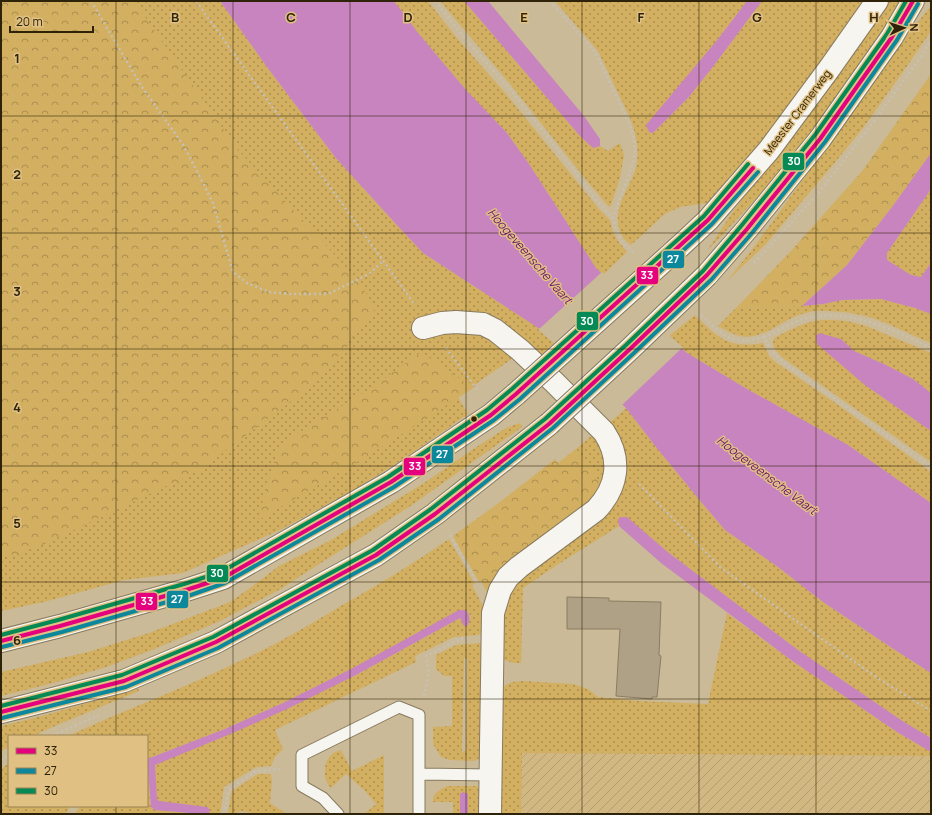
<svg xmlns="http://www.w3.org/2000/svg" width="932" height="815" font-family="Manrope,sans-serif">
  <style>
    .industrial { fill: url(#industrial-furrows) }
    .grass { fill: url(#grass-dots); fill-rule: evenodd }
    .forest { fill: url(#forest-crowns) }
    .water { fill: #c884be }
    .pier { fill: #cbba98 }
    .building { fill: #aea186; stroke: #8a7d61 }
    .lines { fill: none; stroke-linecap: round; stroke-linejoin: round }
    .service-casing { stroke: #877a5e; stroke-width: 13 }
    .minor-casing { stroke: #877a5e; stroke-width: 24 }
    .secondary-casing { stroke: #877a5e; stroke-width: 24 }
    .path { stroke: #c6c1b7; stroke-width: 2.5; stroke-dasharray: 2 3; stroke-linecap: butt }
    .service { stroke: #f7f5f0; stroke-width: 11 }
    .minor { stroke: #f7f5f0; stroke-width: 22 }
    .secondary { stroke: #f7f5f0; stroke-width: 22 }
    .secondary-bridge-casing { stroke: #877a5e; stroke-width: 24; stroke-linecap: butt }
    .secondary-bridge { stroke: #f7f5f0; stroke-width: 22 }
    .bus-1-casing { stroke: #e0c183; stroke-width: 7 }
    .bus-2-casing { stroke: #e0c183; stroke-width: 7 }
    .bus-3-casing { stroke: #e0c183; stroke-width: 7 }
    .bus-1 { stroke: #e5007d; stroke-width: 4 }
    .bus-2 { stroke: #0c879c; stroke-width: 4 }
    .bus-3 { stroke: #058a55; stroke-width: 4 }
    .grid { fill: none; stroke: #2e2208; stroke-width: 1; stroke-opacity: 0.55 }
    .bus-dot { fill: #2e2208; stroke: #e0c183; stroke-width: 1.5 }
    .labels { text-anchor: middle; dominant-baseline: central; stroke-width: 3; stroke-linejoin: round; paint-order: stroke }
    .street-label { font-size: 11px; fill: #2e2208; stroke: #e0c183 }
    .water-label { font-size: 12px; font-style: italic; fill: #681471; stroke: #e0c183 }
    .grid-label { font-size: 13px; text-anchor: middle; font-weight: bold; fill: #2e2208; stroke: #e0c183; stroke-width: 3; stroke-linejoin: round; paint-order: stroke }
    .line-badge { stroke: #e0c183; stroke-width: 1.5 }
    .badge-label { font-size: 11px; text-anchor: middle; font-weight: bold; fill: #fff }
  </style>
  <defs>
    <pattern id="industrial-furrows" width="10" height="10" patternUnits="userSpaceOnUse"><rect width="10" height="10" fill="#d1b781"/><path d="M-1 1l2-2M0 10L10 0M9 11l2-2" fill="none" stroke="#b49d6e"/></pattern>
    <pattern id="grass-dots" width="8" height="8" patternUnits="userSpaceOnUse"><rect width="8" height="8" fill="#d2af61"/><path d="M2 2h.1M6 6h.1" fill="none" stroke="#ab8e4e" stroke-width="1.8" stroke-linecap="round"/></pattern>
    <pattern id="forest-crowns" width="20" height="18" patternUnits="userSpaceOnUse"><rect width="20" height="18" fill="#d2af61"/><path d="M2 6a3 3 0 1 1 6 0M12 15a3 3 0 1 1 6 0" fill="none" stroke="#ab8e4e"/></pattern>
  </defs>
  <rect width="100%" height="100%" fill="#cbba98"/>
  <path class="industrial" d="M522 753 931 756V814H521Z"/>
  <path class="grass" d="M1 1H220L267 67 335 157 395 223 423 253 543 331 559 345 541 360 478 331 516 356 477 383 473 388 458 397 468 414 402 460 350 492 282 529 183 573 124 580 44 602 1 611Z
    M394 1H428L456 37 506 94 599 209 610 220 613 232 618 241 627 252 603 275 596 268 529 164 507 133 466 90 419 34Z
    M440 1H464L580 136 593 148 600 146 608 151 620 143 624 155 620 178 611 205 609 207 587 181 510 84Z
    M555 1H747L718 39 653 133 689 97 715 64 762 1H864L770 133 707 203 680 207 665 214 631 245C628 242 624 240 622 236 621 234 620 231 619 228 613 205 631 187 636 167 640 150 636 134 630 118L598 51Z
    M886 1H905L868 57 785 168 707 251 730 216Z
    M931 6V31L907 66 863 128 832 166 765 245 726 282 751 251 776 217 895 50Z
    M931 189V263L921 277 911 275 887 260V253Z
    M881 299 915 308 931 314V343C911 335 889 323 869 317 855 313 840 311 826 311 816 310 806 312 796 316 778 324 761 340 740 336 732 334 725 330 718 326L736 308 802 306 823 304 842 300Z
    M695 315C718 338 729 349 763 343L769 356 774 361 834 402 931 472V503L848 445 747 389 687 353 668 337Z
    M821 320H833L847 321 866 326 931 353V393L913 379 886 365 854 351 841 339 865 385 931 431V462L783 358C778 352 770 347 774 338 790 330 804 322 821 320Z
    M626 408 656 447 702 503 725 530 778 567 823 602 892 648 931 673V738L904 722 798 650 669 553 626 517 618 520 619 526 557 565 523 588 521 663H513L500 658 502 608 507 589 602 513 607 425Z
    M520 423 522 427 412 505 277 591 218 622 152 650 106 667 53 683 1 696V672L88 652 149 633 230 602 250 588 279 566 331 540 424 483 475 448 506 428Z
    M596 432 608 465 601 491 576 449Z
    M449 539 475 584 472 585 486 612V631L479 635 454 637 415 656 416 662 275 730 283 749 275 757 271 766 256 767 224 787 220 814H207L209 813 159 801 157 799 154 765 354 676 460 618 467 626C470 622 470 617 469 612L283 703 225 729 147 759V736H68C125 710 184 688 240 661 275 645 308 626 341 606 378 585 414 563 449 539Z
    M727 613 791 660 897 732 931 752V756L522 753 521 814H497L499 689 512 682 522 681 573 684 588 689 598 697 637 701 708 704Z
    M480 643 486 647 483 757 474 761 450 760 441 757 433 744V727L452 726V676H444L436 669V655L456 645ZM464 658H466L467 659 466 750 463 752 462 751Z
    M137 686 139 691 55 726 33 736H9V747L1 751V726L42 716 91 702Z
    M341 750 352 771 384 755V814H364L376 804 365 791 346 774 331 788C323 780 322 763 332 754 334 752 338 751 341 750Z
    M9 763V806H70L66 814H1V769Z
    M147 770 148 771 150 801 151 807 155 810 202 814H75L80 806H147Z
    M258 774H269L271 775 272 781 270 803 287 814H256L242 811 235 813 234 814H228L231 794 233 790Z
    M447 786H476L481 789 483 814H468V794H460V814H453V802H433C432 793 440 790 447 786Z"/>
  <path class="forest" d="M1 1H134L238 150 355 277 376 308 318 381 200 470 40 546 1 558Z
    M931 74V153L892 207 847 265 802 306 736 308 791 251 863 170Z
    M421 352 473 388 371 454 257 521 279 445 374 386Z
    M576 449C588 463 597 471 601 491L490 598 481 581 479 582 453 536 500 502 555 459 558 463Z"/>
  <path class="water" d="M220 1H394L419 34 466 90 507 133 529 164 596 268 668 337 687 353 747 389 848 445 931 503V673L892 648 823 602 778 567 725 530 702 503 656 447 626 408 543 331 423 253 395 223 335 157 267 67Z
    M464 1H488L584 116 600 139V146L593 148 580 136Z
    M747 1H762L715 64 689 97 653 133 649 132 646 125 718 39Z
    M931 153V189L887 253V260L911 275 921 277 931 263V314L915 308 881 299 842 300 823 304 802 306 847 265 892 207Z
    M819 333 841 339 854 351 886 365 913 379 931 393V431L865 385 817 344 816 336Z
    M620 517H627L669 553 798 650 904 722 931 738V752L897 732 791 660 661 563 619 526 618 520Z
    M459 610H465C470 613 471 621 467 626H464C462 623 462 621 460 618L354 676 287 709 228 735 155 765 157 799 159 801 207 807 210 810 209 813 207 814H202L155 810 151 807 148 771 147 770V759L225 729 283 703 351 669Z
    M463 792 468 794V814H460V794Z"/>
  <path class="pier" d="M602 272 670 336 683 347 621 406 557 346 542 333 538 330Z"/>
  <path class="building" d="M567 597 609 598V601L661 602 659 655 661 656 657 697H652V699L616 696 620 629H567Z"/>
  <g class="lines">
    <defs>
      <path id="service" d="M420 774 491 775
        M338 814 323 798 302 786V755L399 707 419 715V814"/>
      <path id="minor" d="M423 328 442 323 456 322 483 324 495 330 520 350 554 382 604 432C622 459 618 487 596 510L519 567 508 577 500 590 493 613 490 814"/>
      <path id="secondary" d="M678 248 708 220 769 150 829 69 877 1
        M707 275 747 229 820 139 892 37 913 1
        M1 641 60 626 186 590 223 578 391 482 491 415 516 394
        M1 712 124 681 216 642 376 555 435 514 549 424"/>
    </defs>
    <use href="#service" class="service-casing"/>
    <use href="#minor" class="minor-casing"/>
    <use href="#secondary" class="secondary-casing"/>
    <path class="path" d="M91 1 142 87 184 146 213 203 233 272 247 283 269 292 289 294H328L369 274 383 261
      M196 1 415 305
      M435 1 469 43 511 90 573 169 596 200 613 218 616 229 622 242 634 253
      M550 1 595 52 629 123 633 134 635 147 634 160 613 218
      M754 263 816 196 872 124 920 58 931 40
      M701 315C724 337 732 346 764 337 770 350 776 356 787 365L931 467
      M764 337C777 331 790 324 803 319 846 306 893 330 931 348
      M446 348 479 392
      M639 484 721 568 879 679 931 711
      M450 535 476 581
      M424 696 429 673 426 656 460 639H468
      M52 736 99 715
      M1 760 9 755
      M224 814 229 790 256 771 283 769"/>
    <use href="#service" class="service"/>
    <use href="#minor" class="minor"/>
    <use href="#secondary" class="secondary"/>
    <defs>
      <path id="secondary-bridge" d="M516 394 678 248
        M549 424 630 349 707 275"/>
    </defs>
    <use href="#secondary-bridge" class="secondary-bridge-casing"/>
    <use href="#secondary-bridge" class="secondary-bridge"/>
    <defs>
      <path id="bus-1" d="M1 641 60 626 186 590 223 578 391 482 491 415 516 394 708 220 753 168
        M1 712 124 681 216 642 376 555 435 514 549 424 630 349 707 275 747 229 820 139 892 37 913 1"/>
      <path id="bus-2" d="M2 647 62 632 188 596 225 583 394 487 494 420 520 399 712 224 758 172
        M2 718 126 687 218 648 379 560 439 519 553 428 634 353 712 279 752 233 825 142 897 40 918 4"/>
      <path id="bus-3" d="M1 635 58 620 184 584 221 572 388 477 487 410 512 389 704 216 748 164
        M1 706 122 675 213 637 373 550 431 509 545 419 626 345 703 271 742 225 815 135 887 34 906 1"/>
    </defs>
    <use href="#bus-1" class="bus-1-casing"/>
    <use href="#bus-2" class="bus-2-casing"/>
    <use href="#bus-3" class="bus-3-casing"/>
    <use href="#bus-1" class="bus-1"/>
    <use href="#bus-2" class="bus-2"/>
    <use href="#bus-3" class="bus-3"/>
  </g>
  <path class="grid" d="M116 1V736M233 1V814M350 1V814M466 1V814M582 1V814M699 1V814M816 1V814M1 116H931M1 233H931M1 349H931M1 466H931M1 582H931M1 699H931M116 806V814"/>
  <circle class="bus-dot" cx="474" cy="419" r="3.5"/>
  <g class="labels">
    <g class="street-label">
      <text transform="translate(797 112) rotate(-53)">Meester Cramerweg</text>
    </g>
    <g class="water-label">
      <text transform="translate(530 256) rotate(49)">Hoogeveensche Vaart</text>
      <text transform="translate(767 475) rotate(37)">Hoogeveensche Vaart</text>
    </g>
  </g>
  <g class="grid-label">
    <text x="175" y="22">B</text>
    <text x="291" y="22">C</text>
    <text x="408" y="22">D</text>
    <text x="524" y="22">E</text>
    <text x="641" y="22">F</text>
    <text x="757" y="22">G</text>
    <text x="874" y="22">H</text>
    <text x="17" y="63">1</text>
    <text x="17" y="179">2</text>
    <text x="17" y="296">3</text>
    <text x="17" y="412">4</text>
    <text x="17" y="528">5</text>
    <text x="17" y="645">6</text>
  </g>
  <g class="line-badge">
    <rect x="782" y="152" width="23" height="19" rx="4" fill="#058a55"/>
    <rect x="662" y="250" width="23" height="19" rx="4" fill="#0c879c"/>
    <rect x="636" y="266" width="23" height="19" rx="4" fill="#e5007d"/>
    <rect x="576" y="311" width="23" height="20" rx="4" fill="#058a55"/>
    <rect x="431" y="445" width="23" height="19" rx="4" fill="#0c879c"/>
    <rect x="403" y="457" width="23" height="19" rx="4" fill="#e5007d"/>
    <rect x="206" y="564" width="23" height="19" rx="4" fill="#058a55"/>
    <rect x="166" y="590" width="23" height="19" rx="4" fill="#0c879c"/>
    <rect x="135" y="592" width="23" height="19" rx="4" fill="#e5007d"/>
  </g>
  <g class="badge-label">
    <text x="794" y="165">30</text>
    <text x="673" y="263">27</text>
    <text x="647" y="279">33</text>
    <text x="587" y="325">30</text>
    <text x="442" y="458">27</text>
    <text x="415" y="470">33</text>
    <text x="217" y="577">30</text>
    <text x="177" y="603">27</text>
    <text x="147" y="605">33</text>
  </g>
  <rect width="932" height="815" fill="none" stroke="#2e2208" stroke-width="4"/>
  <rect x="8" y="735" width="140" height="72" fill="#e0c183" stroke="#998152"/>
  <rect x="16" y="748" width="20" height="6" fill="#e5007d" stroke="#998152"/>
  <text x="44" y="755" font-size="12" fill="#2e2208">33</text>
  <rect x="16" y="768" width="20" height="6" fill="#0c879c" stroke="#998152"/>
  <text x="44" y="775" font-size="12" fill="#2e2208">27</text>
  <rect x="16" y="788" width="20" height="6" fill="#058a55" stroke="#998152"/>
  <text x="44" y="795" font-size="12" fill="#2e2208">30</text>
  <g transform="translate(904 28) rotate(87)" stroke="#e0c183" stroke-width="3" paint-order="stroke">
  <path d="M0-3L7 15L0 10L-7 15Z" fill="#2e2208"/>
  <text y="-6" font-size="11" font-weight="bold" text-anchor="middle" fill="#2e2208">N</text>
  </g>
  <path d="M10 26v6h83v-6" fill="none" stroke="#2e2208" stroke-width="2"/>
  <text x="16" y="26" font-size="12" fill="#2e2208" stroke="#e0c183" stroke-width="3" paint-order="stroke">20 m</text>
</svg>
